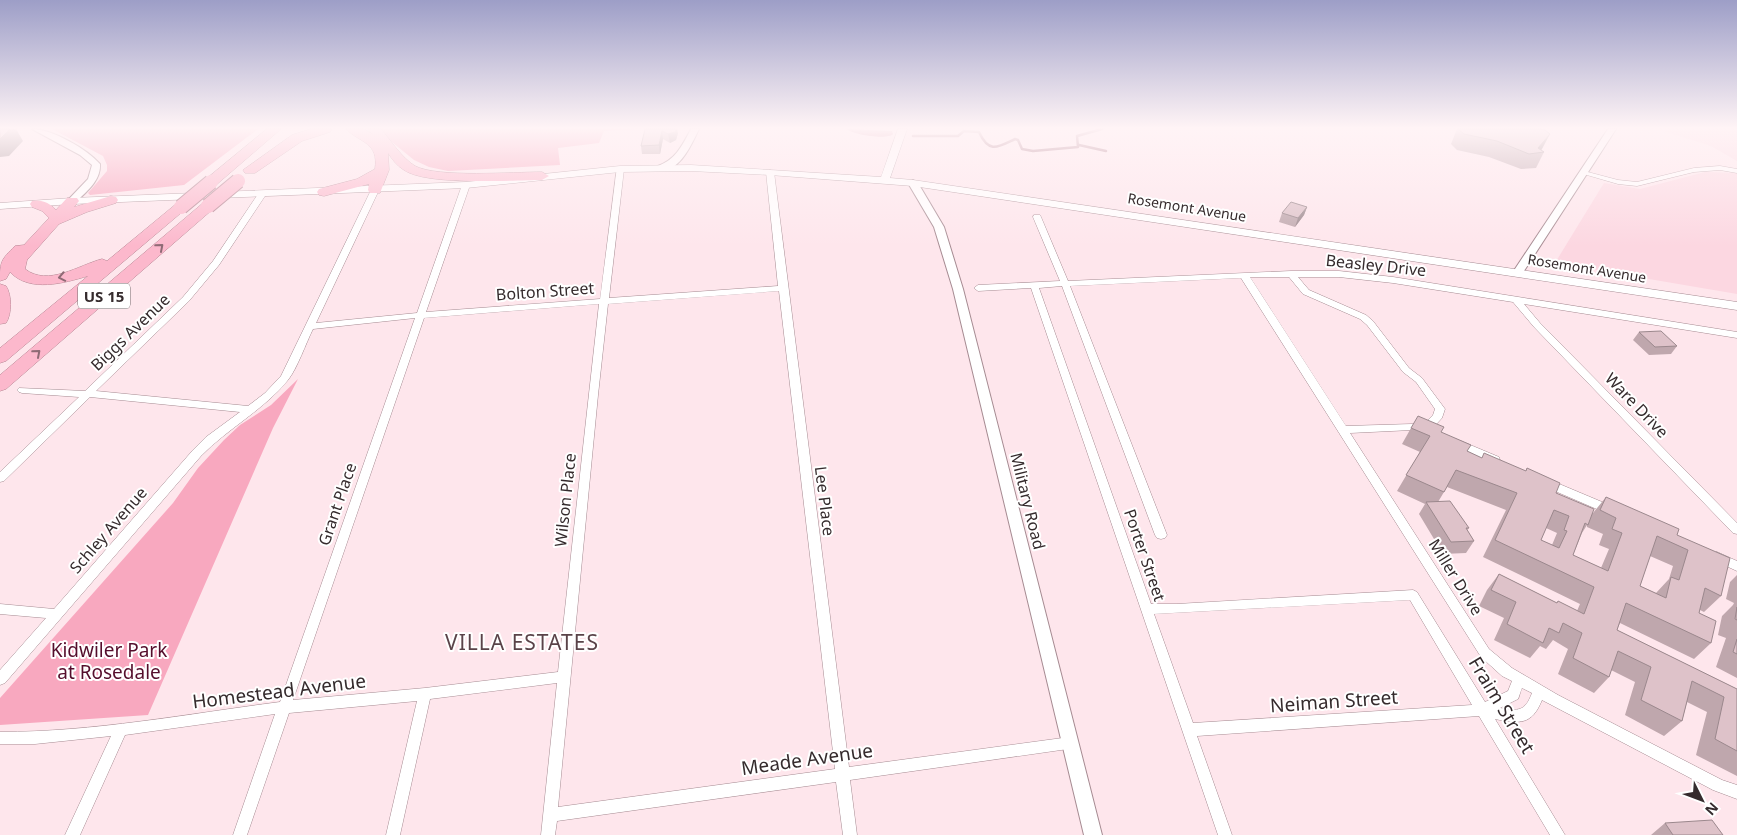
<svg xmlns="http://www.w3.org/2000/svg" width="1737" height="835" font-family="'Noto Sans',sans-serif">
  <style>
    .built { fill: #fcd7e1 }
    .green { fill: #f8a8bf }
    .lines { fill: none; stroke-linecap: round; stroke-linejoin: round }
    .stream { stroke: #9f6576; stroke-width: 2.5 }
    .river { fill: #cd7e96; fill-rule: evenodd }
    .minor-casing { stroke: #a68b92; stroke-width: 1 }
    .tertiary-casing { stroke: #a68b92; stroke-width: 2 }
    .secondary-casing { stroke: #a68b92; stroke-width: 1 }
    .motorway-casing { stroke: #b68794; stroke-width: 1 }
    .minor { fill: #fff; fill-rule: evenodd }
    .tertiary { fill: #fff; fill-rule: evenodd }
    .secondary { fill: #fff; fill-rule: evenodd }
    .motorway { fill: #fcb8cc; fill-rule: evenodd }
    .motorway-bridge-casing { stroke: #b68794; stroke-width: 16; stroke-linecap: butt }
    .motorway-bridge { stroke: #fcb8cc; stroke-width: 14 }
    .wall { fill: #bfa7ad; fill-rule: evenodd }
    .shaded-wall { fill: #9b888d }
    .building { fill: #dec2c9; stroke: #9b888d; fill-rule: evenodd }
    .oneway { stroke: #8f6a75 }
    .labels { text-anchor: middle; dominant-baseline: central; stroke-width: 4; stroke-linejoin: round; paint-order: stroke }
    .far-street-label { font-size: 14px; fill: #352b2d; stroke: #fff }
    .shield { fill: #fff; stroke: #726b6c; stroke-width: 1 }
    .shield-label { font-size: 15px; font-weight: bold; fill: #352b2d }
    .street-label { font-size: 16px; fill: #352b2d; stroke: #fff }
    .near-park-label { font-size: 19px; fill: #550e2c; stroke: #fff }
    .near-street-label { font-size: 19px; fill: #352b2d; stroke: #fff }
    .near-neighbourhood-label { font-size: 21px; letter-spacing: 1px; fill: #5a4349; stroke: #fff }
  </style>
  <rect width="100%" height="100%" fill="#fee6ec"/>
  <path class="built" d="M1657 129H1737V161L1711 146Z
    M1705 172 1737 173V294L1555 263 1604 183 1640 189Z"/>
  <path class="green" d="M52 129H258L184 185 90 195 88 193 107 171V165L103 156Z
    M382 129H638L604 131 599 143 558 148 560 165 448 171 429 167 414 160 382 134Z
    M298 379 273 428 148 715 0 725V698L173 503 198 468 224 440 240 425 271 405Z"/>
  <g class="lines">
    <path class="stream" d="M913 136H958L964 131 979 132C989 154 998 147 1015 139L1018 140 1022 149 1033 151 1078 147 1077 136 1102 129
      M1079 145 1106 151"/>
    <path class="river" d="M847 129 892 131 893 134C888 140 853 135 847 129Z"/>
    <defs>
      <path id="minor" d="M1720 166 1737 169V173L1720 170 1694 172 1637 186 1618 184 1580 173 1584 171 1618 180 1637 182 1694 168Z
        M617 167 624 169 609 298 778 286 766 172 770 170 774 172 849 767 1070 737 1075 738 1077 743 1075 748 850 780 857 835H843L836 782 557 821 555 835H541L557 683 430 699 400 835H386L417 701 289 713 247 835H233L275 714 125 735 80 835H65L111 736 35 744H0V732C93 732 187 714 280 702L415 318 313 329C306 343 297 369 288 380 265 409 227 429 201 456L5 683 0 685V670L46 618 0 614V604L54 609 193 450 206 437 240 412 90 397 4 481 0 482V472L79 397 22 393 19 392 17 390 19 388 85 391 183 297 213 261 260 191H263L267 193 219 265 189 301 96 391 248 406 265 393 281 376 371 190 375 188 379 190 316 323 417 313 462 185 466 183 470 185 426 312 600 299ZM779 291 835 769 558 807 598 395 608 304ZM599 304 558 672 425 688 293 700 424 318Z
        M1034 215H1040L1041 217 1068 281 1291 271H1339L1393 277 1737 332V338L1524 304 1540 323 1737 523V534L1733 533 1534 327 1513 302 1393 283 1339 277H1298L1309 290 1366 315 1373 321 1409 368 1422 378 1445 409 1442 418 1430 431 1426 432 1412 430 1350 433 1489 649 1512 668 1558 695 1722 780 1737 785V799L1713 790 1542 700C1532 725 1520 724 1495 719L1565 835H1550L1479 716 1197 736 1232 835H1218L1031 288 978 291 974 288 978 285 1060 281 1033 217ZM1250 277H1289L1303 294 1360 319 1367 325 1403 372 1416 382 1435 409 1433 415 1423 425 1412 424 1346 426ZM1241 278 1481 657 1502 676 1512 681 1508 691 1485 702 1417 592 1413 590 1177 604H1151L1039 288 1062 286 1155 535 1157 538 1161 539 1165 538 1167 535 1070 286ZM1410 600 1472 705 1193 723 1154 614ZM1522 688 1532 693C1525 712 1518 711 1500 708L1518 699Z
        M1456 439 1499 457 1500 460 1499 463H1491L1452 446 1451 443Z
        M1545 478 1614 507 1616 510 1614 513H1606L1541 485 1540 482 1541 479Z
        M1717 552 1737 561V571L1713 560 1711 557 1713 554Z"/>
      <path id="tertiary" d="M32 129C52 129 87 149 100 164 101 181 86 192 75 203L72 204 67 201 88 179 92 165 80 155Z
        M691 129H699C691 145 680 173 658 170V166C676 159 682 146 691 129Z
        M1608 129H1616L1522 274H1514L1513 272Z
        M913 180 918 183 944 227 963 289 1102 835H1084L953 289 934 227 908 183Z"/>
      <path id="secondary" d="M898 129H907L890 178 913 180 1737 302V310L913 186 770 175 691 171 620 172 466 188 72 204 0 209V203L72 198 466 182 620 166 691 165 881 177Z"/>
      <path id="motorway" d="M267 129H281L216 185H206L204 182 206 179Z
        M311 129H332L330 132 302 141 255 173H245L243 170 292 135Z
        M346 129H364L372 134 368 129H381C391 141 402 158 415 166 438 178 514 172 542 172L549 176 542 180C512 180 427 186 404 170 397 166 392 159 388 153L389 170 380 193H370L368 190 369 184 324 196 319 195 317 192 319 189 357 179 375 169C379 142 360 143 346 129Z
        M111 196 116 197 118 200 116 203 87 212 59 224 27 260 25 269C48 287 79 265 102 259L107 261 176 204H186L188 207 6 361 0 363V348L88 276C64 283 30 293 10 272L6 279 0 281C0 261 1 260 15 246L24 245 49 218 42 211 32 207 30 204 32 201C41 199 50 203 56 210L67 198H77L79 201 74 207Z
        M208 202 213 203 215 206 213 209 6 389 0 391V375L203 203Z
        M0 284 6 286C12 295 12 314 6 323L0 324Z"/>
    </defs>
    <use href="#minor" class="minor-casing"/>
    <use href="#tertiary" class="tertiary-casing"/>
    <use href="#secondary" class="secondary-casing"/>
    <use href="#motorway" class="motorway-casing"/>
    <use href="#minor" class="minor"/>
    <use href="#tertiary" class="tertiary"/>
    <use href="#secondary" class="secondary"/>
    <use href="#motorway" class="motorway"/>
    <defs>
      <path id="motorway-bridge" d="M208 206 238 181
        M181 207 211 182"/>
    </defs>
    <use href="#motorway-bridge" class="motorway-bridge-casing"/>
    <use href="#motorway-bridge" class="motorway-bridge"/>
  </g>
  <path class="wall" d="M645 129 678 133 676 140 670 143 663 139 660 154H642L641 146Z
    M1457 129H1540L1541 150 1544 152 1536 168 1521 169 1489 157 1457 150 1451 144Z
    M1307 207 1304 215 1295 227 1279 222 1282 213Z
    M1639 332 1677 346 1671 354 1649 355 1633 340Z
    M1411 428 1441 432 1467 451 1481 458 1526 471 1527 468 1556 493 1593 513 1606 497 1677 535 1721 596 1704 612 1700 610 1699 613 1711 643 1694 659 1620 623 1617 630 1737 689V776L1696 755 1707 712 1687 702 1682 721 1664 736 1625 715 1635 682 1611 670 1609 677 1594 693 1558 674 1568 649 1553 640 1546 649 1540 646 1530 658 1494 640 1504 618 1479 606 1487 590 1499 574 1557 603 1577 611 1580 604 1483 557 1506 510 1447 487 1438 502 1469 528 1467 530 1474 541 1466 553 1443 554 1419 514 1425 504 1397 491 1420 452 1402 444ZM1587 525V527L1603 534 1599 545 1609 549 1601 568 1573 555 1582 533ZM1546 528 1557 533 1552 545 1541 540ZM1650 556 1673 566 1669 579 1656 593 1640 586Z
    M1737 575V678L1716 667 1726 638 1718 635 1722 616 1733 605 1734 603 1726 599 1730 582Z
    M1665 823 1723 835H1651Z"/>
  <path class="shaded-wall" d="M10 129H16L23 141 9 156 0 157V139Z
    M676 129H677L678 133 676 140 670 143 668 134Z
    M662 131 663 139 660 154 659 145Z
    M1550 134 1542 149 1539 153 1538 148Z
    M1307 207 1304 215 1295 227 1298 218Z"/>
  <path class="building" d="M0 129H10L0 139Z
    M645 129H676L675 132 668 134 662 131 659 145 641 146Z
    M1458 129H1540L1545 130 1550 134 1538 148 1544 152 1529 154 1497 141 1464 134Z
    M1291 202 1307 207 1298 218 1282 213Z
    M1661 331 1677 346 1655 347 1639 332Z
    M1418 416 1444 427 1441 432 1471 445 1467 451 1482 458 1484 453 1526 471 1527 468 1560 483 1556 493 1594 509 1588 525 1585 523 1573 555 1608 571 1622 533 1612 529 1616 518 1600 510 1606 497 1679 529 1677 535 1730 558 1721 596 1705 588 1699 613 1716 621 1711 643 1626 603 1617 630 1737 689V751L1715 739 1724 697 1692 681 1682 721 1641 700 1651 667 1618 651 1609 677 1573 658 1582 633 1563 623 1559 633 1549 628 1543 643 1507 624 1516 602 1491 590 1499 574 1557 603 1558 601 1584 614 1594 587 1495 540 1517 493 1456 470 1444 492 1406 475 1430 436 1411 428ZM1554 510 1569 516 1564 530 1567 531 1559 548 1541 540ZM1657 536 1688 550 1679 580 1671 577 1666 598 1640 586Z
    M1450 501 1469 528H1466L1474 541 1451 542 1426 502Z
    M1737 607V620L1735 619Z
    M1737 639V654L1733 652Z
    M1712 820 1723 835H1673L1665 823Z"/>
  <defs><path id="oneway-chevron" d="M-2-3.5L2.5 0L-2 3.5" fill="none" stroke-width="1.6" stroke-linecap="round" stroke-linejoin="round" transform="scale(1.25)"/></defs>
  <g class="oneway">
    <use href="#oneway-chevron" transform="translate(160 247) rotate(-41)"/>
    <use href="#oneway-chevron" transform="translate(62 277) rotate(169)"/>
    <use href="#oneway-chevron" transform="translate(37 353) rotate(-41)"/>
  </g>
  <linearGradient id="sky" x2="0" y2="1"><stop stop-color="#9d9ec7"/><stop offset="0.52" stop-color="#fff4f6"/><stop offset="1" stop-color="#fff4f6" stop-opacity="0"/></linearGradient>
  <rect width="1737" height="246" fill="url(#sky)"/>
  <g class="labels">
    <g class="far-street-label">
      <text transform="translate(1187 207) rotate(9)">Rosemont Avenue</text>
      <text transform="translate(1587 268) rotate(9)">Rosemont Avenue</text>
    </g>
    <rect class="shield" x="78" y="283.5" width="52" height="25" rx="4"/>
    <g class="shield-label">
      <text x="104" y="296">US 15</text>
    </g>
    <g class="street-label">
      <text transform="translate(1376 265) rotate(6)">Beasley Drive</text>
      <text transform="translate(545 291) rotate(-4)">Bolton Street</text>
      <text transform="translate(130 332) rotate(-44)">Biggs Avenue</text>
      <text transform="translate(1637 405) rotate(46)">Ware Drive</text>
      <text transform="translate(565 500) rotate(-84)">Wilson Place</text>
      <text transform="translate(825 501) rotate(83)">Lee Place</text>
      <text transform="translate(1028 501) rotate(76)">Military Road</text>
      <text transform="translate(337 504) rotate(-71)">Grant Place</text>
      <text transform="translate(108 530) rotate(-49)">Schley Avenue</text>
      <text transform="translate(1145 555) rotate(71)">Porter Street</text>
      <text transform="translate(1456 577) rotate(58)">Miller Drive</text>
    </g>
    <g class="near-park-label">
      <text x="109" y="650">Kidwiler Park<tspan x="109" dy="22">at Rosedale</tspan></text>
    </g>
    <g class="near-street-label">
      <text transform="translate(279 691) rotate(-7)">Homestead Avenue</text>
      <text transform="translate(1334 701) rotate(-4)">Neiman Street</text>
      <text transform="translate(1502 705) rotate(59)">Fraim Street</text>
      <text transform="translate(807 759) rotate(-8)">Meade Avenue</text>
    </g>
    <g class="near-neighbourhood-label">
      <text x="522" y="642">VILLA ESTATES</text>
    </g>
  </g>
  <g transform="translate(1702 800) rotate(132)" stroke="#ffffff" stroke-width="4" paint-order="stroke">
  <path d="M0-4L9 19L0 12L-9 19Z" fill="#352b2d"/>
  <text y="-8" font-size="14" font-weight="bold" text-anchor="middle" fill="#352b2d">N</text>
  </g>
</svg>
